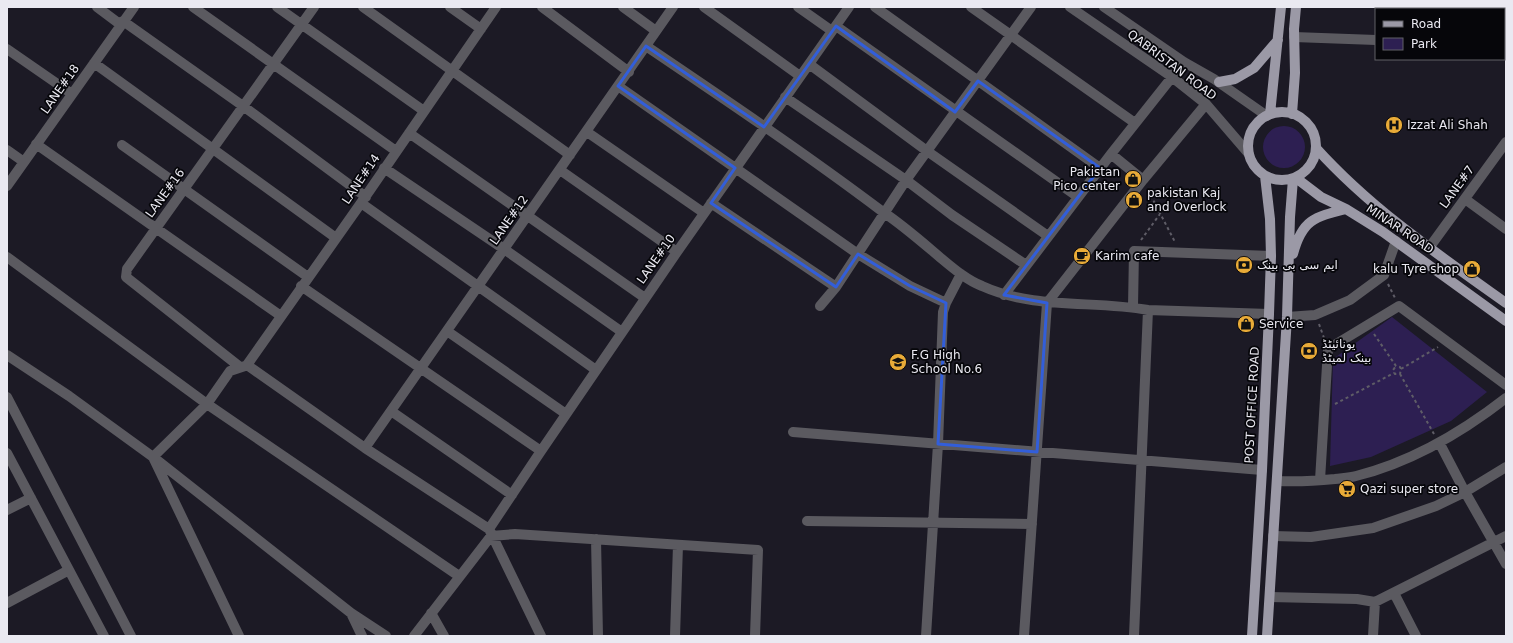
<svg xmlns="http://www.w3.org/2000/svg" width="1513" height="643" font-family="'DejaVu Sans','Noto Sans Arabic',sans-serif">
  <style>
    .green { fill: #2d1f52 }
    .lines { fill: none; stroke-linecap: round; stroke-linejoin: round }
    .path { stroke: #5f5d67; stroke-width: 2; stroke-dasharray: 3 3; stroke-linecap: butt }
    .minor { stroke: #5b5a60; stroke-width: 10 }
    .major { stroke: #9b99a6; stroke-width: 10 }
    .marked { fill: none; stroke: #325eda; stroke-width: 3; stroke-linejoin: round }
    .labels { text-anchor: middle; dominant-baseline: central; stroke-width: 3.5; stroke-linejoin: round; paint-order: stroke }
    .street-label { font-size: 12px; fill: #eae9f1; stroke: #06060a }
    .poi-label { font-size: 12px; fill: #eae9f1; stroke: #06060a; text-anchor: start }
  </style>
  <rect width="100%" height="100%" fill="#1c1a25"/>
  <path class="green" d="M1263 147a21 21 0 1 1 42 0a21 21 0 1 1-42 0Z
    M1392 317 1487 392 1451 421 1371 457 1330 466 1333 359Z"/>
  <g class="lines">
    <path class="path" d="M1148 190 1175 242
      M1141 240 1160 214
      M1388 284 1395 298
      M1319 324 1324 338
      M1374 334 1396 366 1400 367 1401 369 1400 374H1395L1393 370 1396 366
      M1401 369 1438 347
      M1400 374 1434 434
      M1335 404 1394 373"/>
    <path class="minor" d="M97 7 121 25
      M193 7 396 151
      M277 7 424 111
      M363 7 570 155
      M450 7 481 29
      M542 7 629 72
      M623 7 656 31
      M704 7 800 76
      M798 7 832 31
      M875 7 1100 168
      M971 7 1135 123
      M1070 7 1172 77 1206 104 1249 154
      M1104 7 1184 62 1214 79 1267 116
      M1416 9V7
      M123 21 243 106 366 197
      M836 26 1078 197
      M1294 37 1376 40
      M1505 43 1506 34
      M646 46C726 100 806 154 883 212 904 226 923 243 942 259 954 269 967 280 982 286 1035 310 1093 300 1148 310L1269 314
      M7 49 72 94
      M94 63 336 238
      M809 64 927 151 1048 236
      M618 86 858 254 910 286 946 303
      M785 97 906 180 952 215 1026 265
      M587 132 704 213
      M409 133 645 298
      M36 144 281 316
      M122 145 308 277
      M7 150 24 162
      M1111 154 1143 180
      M384 168 504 249 622 332
      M560 170 677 252
      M7 186 134 7
      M1465 199 1506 229
      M361 203 596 370
      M711 203 836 287
      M1429 248 1506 142
      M7 257 207 404 459 576
      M301 286 541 451
      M1004 295 1111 154 1184 62
      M820 306 836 287 906 180 1031 7
      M1133 307 1134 251 1271 256
      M1287 317 1315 315 1350 300 1384 275 1396 241
      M447 331 566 414
      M7 355 69 396 153 457 239 636
      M247 365 361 203 496 7
      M247 365 365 448 489 529 541 636
      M245 366 230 371 207 404 153 457 351 613 386 636
      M240 367 126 277 127 269 314 7
      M7 397 131 636
      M391 411 512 495
      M793 432 1262 470
      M1440 444 1465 492 1506 564
      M365 448 673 7
      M7 453 104 636
      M1320 480 1328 349 1399 306 1506 385
      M1277 481C1297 482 1315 481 1335 479 1342 478 1349 478 1356 476 1412 462 1461 433 1506 398
      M7 510 31 498
      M807 521 1032 524
      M489 529 541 451 677 252 849 7
      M1273 536 1311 537 1373 528 1436 506 1465 492 1506 467
      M596 539 598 636
      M1394 593 1416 636
      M1270 597 1357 599 1375 602 1506 536
      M7 603 69 570
      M351 613 362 636
      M431 613 444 636
      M414 636 491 536 515 534 758 550 755 636
      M675 636 678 545
      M926 636 938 444 943 312 946 303 961 274
      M1024 636 1047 303 1143 180 1206 104
      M1134 636 1148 310
      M1373 636 1375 602"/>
    <path class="major" d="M1219 82 1235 79 1254 68 1278 40
      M1248 146a34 34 0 1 1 68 0a34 34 0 1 1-68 0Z
      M1270 114 1281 7
      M1292 114 1295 73 1294 29 1296 7
      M1316 148C1371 209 1440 256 1506 303
      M1296 178 1321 197 1346 209 1383 232 1506 321
      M1293 254C1302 220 1314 217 1346 209
      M1252 636 1262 470 1269 314 1271 256 1270 219 1265 176
      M1267 636 1287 317 1290 217 1293 179"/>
  </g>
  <path class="marked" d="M836 26 955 112 978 81 1100 168 1004 295 1047 303 1037 452 938 444 946 303 910 286 858 254 836 287 711 203 735 168 618 86 646 46 764 127Z"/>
  <defs>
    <symbol id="hospital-disc" viewBox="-11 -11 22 22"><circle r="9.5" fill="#e9ab38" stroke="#06060a"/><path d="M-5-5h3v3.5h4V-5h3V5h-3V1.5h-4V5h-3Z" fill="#111"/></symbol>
    <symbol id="shop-disc" viewBox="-11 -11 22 22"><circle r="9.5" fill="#e9ab38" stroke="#06060a"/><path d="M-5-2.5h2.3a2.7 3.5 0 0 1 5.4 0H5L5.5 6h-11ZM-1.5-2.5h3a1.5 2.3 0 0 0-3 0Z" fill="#111"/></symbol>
    <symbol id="cafe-disc" viewBox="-11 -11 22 22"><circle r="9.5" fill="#e9ab38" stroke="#06060a"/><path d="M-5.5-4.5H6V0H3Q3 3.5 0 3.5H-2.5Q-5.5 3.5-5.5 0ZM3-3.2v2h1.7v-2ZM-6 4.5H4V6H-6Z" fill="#111"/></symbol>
    <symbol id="bank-disc" viewBox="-11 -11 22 22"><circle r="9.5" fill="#e9ab38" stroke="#06060a"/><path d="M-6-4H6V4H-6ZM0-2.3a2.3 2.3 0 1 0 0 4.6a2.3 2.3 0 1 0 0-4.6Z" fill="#111"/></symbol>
    <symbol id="school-disc" viewBox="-11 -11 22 22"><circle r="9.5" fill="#e9ab38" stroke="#06060a"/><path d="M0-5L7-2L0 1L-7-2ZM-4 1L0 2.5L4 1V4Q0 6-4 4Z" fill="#111"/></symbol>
    <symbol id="supermarket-disc" viewBox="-11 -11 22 22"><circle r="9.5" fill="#e9ab38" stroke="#06060a"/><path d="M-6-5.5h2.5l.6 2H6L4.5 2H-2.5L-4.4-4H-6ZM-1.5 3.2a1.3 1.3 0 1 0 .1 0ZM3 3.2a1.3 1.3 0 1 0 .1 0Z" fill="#111"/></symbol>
  </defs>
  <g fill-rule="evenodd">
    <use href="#hospital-disc" x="1384" y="115" width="20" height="20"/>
    <use href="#shop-disc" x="1123" y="169" width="20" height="20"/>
    <use href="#shop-disc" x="1124" y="190" width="20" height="20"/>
    <use href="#cafe-disc" x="1072" y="246" width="20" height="20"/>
    <use href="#bank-disc" x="1234" y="255" width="20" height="20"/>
    <use href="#shop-disc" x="1462" y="259" width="20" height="20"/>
    <use href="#shop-disc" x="1236" y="314" width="20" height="20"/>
    <use href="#bank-disc" x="1299" y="341" width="20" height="20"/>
    <use href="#school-disc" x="888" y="352" width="20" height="20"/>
    <use href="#supermarket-disc" x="1337" y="479" width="20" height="20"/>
  </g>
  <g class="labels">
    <g class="street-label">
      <text transform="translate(1172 65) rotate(37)">QABRISTAN ROAD</text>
      <text transform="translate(60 89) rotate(-55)">LANE#18</text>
      <text transform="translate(361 179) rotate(-56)">LANE#14</text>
      <text transform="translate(1457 187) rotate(-54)">LANE#7</text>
      <text transform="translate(165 193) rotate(-54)">LANE#16</text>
      <text transform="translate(509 220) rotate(-55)">LANE#12</text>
      <text transform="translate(1400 229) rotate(34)">MINAR ROAD</text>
      <text transform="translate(656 259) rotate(-55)">LANE#10</text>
      <text transform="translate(1252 405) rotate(-87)">POST OFFICE ROAD</text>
    </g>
    <g class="poi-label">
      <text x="1407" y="125">Izzat Ali Shah</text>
      <text x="1120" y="172" text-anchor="end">Pakistan<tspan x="1120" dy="14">Pico center</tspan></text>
      <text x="1147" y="193">pakistan Kaj<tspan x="1147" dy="14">and Overlock</tspan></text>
      <text x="1095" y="256">Karim cafe</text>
      <text x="1257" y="265">ایم سی بی بینک</text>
      <text x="1459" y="269" text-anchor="end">kalu Tyre shop</text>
      <text x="1259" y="324">Service</text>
      <text x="1322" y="344">یونائیٹڈ<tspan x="1322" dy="14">بینک لمیٹڈ</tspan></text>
      <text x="911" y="355">F.G High<tspan x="911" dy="14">School No.6</tspan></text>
      <text x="1360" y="489">Qazi super store</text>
    </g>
  </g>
  <rect width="1513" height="643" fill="none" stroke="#eae9f1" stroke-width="16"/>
  <rect x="1375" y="8" width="130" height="52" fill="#06060a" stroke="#616166"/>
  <rect x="1383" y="21" width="20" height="6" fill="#9b99a6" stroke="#616166"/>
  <text x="1411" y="28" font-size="12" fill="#eae9f1">Road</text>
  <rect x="1383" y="38" width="20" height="12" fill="#2d1f52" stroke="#616166"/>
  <text x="1411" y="48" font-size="12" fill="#eae9f1">Park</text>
</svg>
